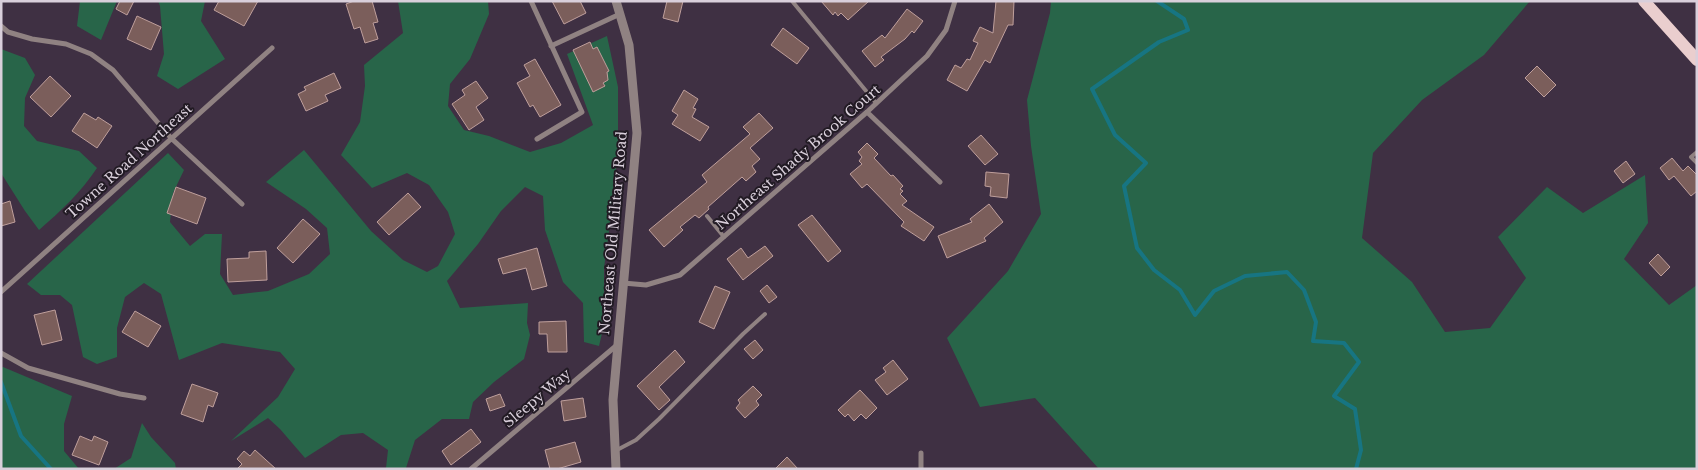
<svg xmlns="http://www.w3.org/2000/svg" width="1698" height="470" font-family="'Libre Baskerville',serif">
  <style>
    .green { fill: #286549 }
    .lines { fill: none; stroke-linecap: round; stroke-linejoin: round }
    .stream { stroke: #177582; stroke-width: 4 }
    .building { fill: #7b5e5b; stroke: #bf9f9c }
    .service { stroke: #908282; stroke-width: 4 }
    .minor { stroke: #908282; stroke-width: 5 }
    .tertiary { stroke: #908282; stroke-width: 9 }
    .primary { stroke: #eacece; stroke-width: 12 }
    .labels { text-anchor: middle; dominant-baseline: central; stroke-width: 4; stroke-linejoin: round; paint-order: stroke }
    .street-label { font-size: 14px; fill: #d9cfdb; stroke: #221b24 }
  </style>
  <rect width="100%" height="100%" fill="#3f3043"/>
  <path class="green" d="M80 1H117L101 40 77 26Z
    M158 1H205L201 21 225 59 178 89 157 76 164 54 160 6Z
    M398 1H488L489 14 470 59 450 84 448 106 464 130 489 136 530 152 561 143 593 125 567 54 607 36 618 87V148L613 201 604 268V325L599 346 584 342 583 303 563 282 545 230 543 196 525 187 501 211 478 244 447 281 460 308 528 303 527 323 530 335 524 359 494 382 473 402 469 419H442L415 440 406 468H386L388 450 363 433 341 435 305 458 280 429 268 418 231 441 278 397 295 369 280 352 222 343 179 360 161 294 144 283 125 297 117 328V357L97 364 83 357 72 305 60 295H41L27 284 168 153 184 170 173 193 170 222 190 246 205 234H222L220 274 233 295 268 291 309 274 330 254 327 228 306 209 266 182 304 150 371 231 403 260 427 272 438 266 455 234 448 212 429 185 407 173 372 188 341 155 360 122 365 86 364 65 403 33Z
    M1051 1H1530L1484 55 1422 100 1373 153 1362 238 1412 282 1445 332 1490 328 1526 278 1498 237 1547 187 1583 213 1645 175 1648 223 1624 259 1669 305 1697 285V469H1099L1035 398 980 407 947 338 1008 271 1041 214 1031 146 1027 100 1050 13Z
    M1 49 25 58 35 75 25 98 24 126 37 141 79 151 97 168C81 192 61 211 39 230L25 211 1 173Z
    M3 367 72 396 64 424V451L79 469H1V368Z
    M142 423 151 437 175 463 176 469H114L131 458Z"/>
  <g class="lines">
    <path class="stream" d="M1157 1 1184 19 1188 30 1159 42 1092 89 1115 135 1146 163 1124 186 1137 248 1154 270 1180 290 1195 315 1214 291 1245 276 1287 272 1304 290 1316 322 1313 341 1344 343 1359 362 1334 396 1355 409 1361 450 1356 469
      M1 382 21 436 51 469"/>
  </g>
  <path class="building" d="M120 1H134L127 15 116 9Z
    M219 1H258L244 26 214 10Z
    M354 1H372L378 22 373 23 378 39 365 43 360 27 354 29 346 4Z
    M552 1H580L586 13 564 24Z
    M667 1H683L678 22 663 18Z
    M821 1H869L848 20 841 13 838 16 835 12 833 15Z
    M996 1H1014L1013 25H1008L990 63 985 60 967 91 947 80 955 65 961 68 967 59 970 60 978 43 973 41 980 27 993 33Z
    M907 9 923 21 914 33 912 31 905 39 881 57 884 60 875 67 862 51 882 35 885 38Z
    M137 16 161 27 151 50 127 39Z
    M783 28 809 48 797 64 771 45Z
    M590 42 593 49 597 47 609 71 607 72 608 80 603 83 605 86 593 92 573 50Z
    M535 59 561 105 540 117 533 105 530 107 517 83 530 76 524 65Z
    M1537 66 1556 85 1544 97 1525 78Z
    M334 73 341 88 325 95 328 101 306 111 298 94 306 90 304 87Z
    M50 76 71 96 51 117 30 97Z
    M476 81 488 98 476 107 484 120 469 130 452 104 465 95 462 90Z
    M684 90 698 99 693 108 696 109 692 117 709 127 700 141 672 124 678 115 672 111Z
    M84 113 96 120 98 117 112 126 97 148 72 131Z
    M759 113 773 128 750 148 760 159 752 166 756 172 746 181 742 177 708 207 709 209 699 218 695 215 680 227 683 230 664 247 649 230 707 182 702 175 750 134 743 127Z
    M981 135 998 154 985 165 968 146Z
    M867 143 878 154 874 158 891 176 893 175 903 186 900 189 903 191 900 194 907 201 902 205 934 227 924 241 901 226 904 222 867 184 862 188 850 174 862 164 859 161 862 157 858 152Z
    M1672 158 1683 171 1688 166 1697 175V191L1691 196 1674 176 1669 180 1660 168Z
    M1626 161 1635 174 1623 183 1614 171Z
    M986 172 1009 174 1007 198 990 196 991 187 985 186Z
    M176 187 206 198 197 224 167 213Z
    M408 193 421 207 389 235 377 222Z
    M10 201 15 222 1 226V204Z
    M989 204 1003 222 984 238 986 241 947 258 938 236 972 222 970 219Z
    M812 215 841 251 828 262 798 225Z
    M303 219 320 234 293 263 277 248Z
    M765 246 773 256 743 280 727 259 741 248 748 258Z
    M537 248 547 286 532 290 526 268 503 274 498 259Z
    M266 251 267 280 228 282 227 259 249 258V252Z
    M1658 254 1670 267 1661 276 1649 263Z
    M767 285 777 297 769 303 760 291Z
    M715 286 730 292 714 329 699 322Z
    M55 310 62 340 42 345 34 315Z
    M135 311 161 326 148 347 122 332Z
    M566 321 567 352H548L547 334H539V322Z
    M755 340 763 350 753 359 744 349Z
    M675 350 685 362 659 387 670 400 659 410 637 386Z
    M893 360 908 379 887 395 875 380 886 372 883 368Z
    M192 384 218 393 213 407 208 405 203 422 181 414Z
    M753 386 762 395 756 401 759 405 745 418 736 408 740 403 738 400Z
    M860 390 877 408 866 419 861 414 854 421 848 414 845 417 838 410Z
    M500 394 505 406 490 411 486 399Z
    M583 398 586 417 564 421 561 401Z
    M471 429 481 442 451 465 442 451Z
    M80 436 92 441 94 436 108 442 99 465 72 455Z
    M575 442 581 462 557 469H550L545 450Z
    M255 450 276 469H237L242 464 237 459 244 451 250 456Z
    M787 457 798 469H775Z"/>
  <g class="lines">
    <path class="service" d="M792 1 876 103
      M1697 152 1691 157 1697 163
      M707 216 724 237
      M615 451 636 440 659 419 743 334 765 314"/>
    <path class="minor" d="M531 1 582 112 537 139
      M1 26 8 32 32 39 66 44 91 54 113 70 171 138 242 204
      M551 46 620 14
      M867 112 940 182
      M623 283 646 285 680 275 867 112 927 56 946 30 955 1
      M1 292 272 48
      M1 353 28 368 120 394 144 398
      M921 453V469
      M471 469 617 345"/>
    <path class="tertiary" d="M616 1 629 45 637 133 613 400 616 469"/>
    <path class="primary" d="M1644 1 1697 60"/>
  </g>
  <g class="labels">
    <g class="street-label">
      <text transform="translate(798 157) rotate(-41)">Northeast Shady Brook Court</text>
      <text transform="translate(129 161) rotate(-42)">Towne Road Northeast</text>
      <text transform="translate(613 233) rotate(-85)">Northeast Old Military Road</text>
      <text transform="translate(537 398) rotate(-40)">Sleepy Way</text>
    </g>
  </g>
  <rect width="1698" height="470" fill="none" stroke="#d9cfdb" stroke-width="5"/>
</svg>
